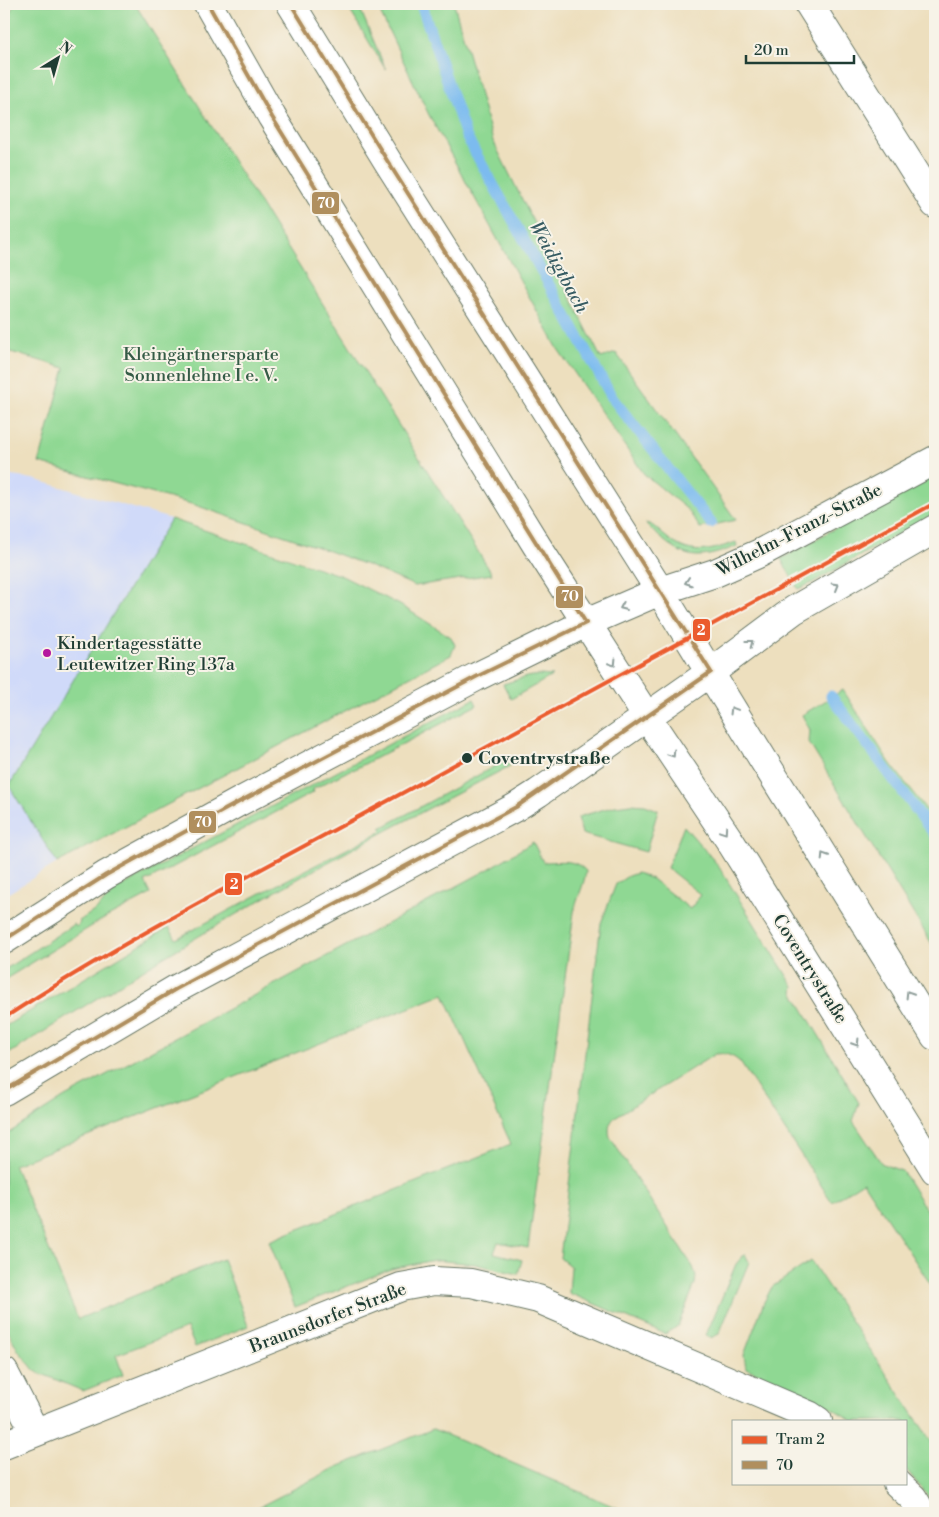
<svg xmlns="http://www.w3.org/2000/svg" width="939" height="1517" font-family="'Libre Bodoni',serif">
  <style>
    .built { fill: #d0daf9 }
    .green { fill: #8fd893; stroke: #578a64 }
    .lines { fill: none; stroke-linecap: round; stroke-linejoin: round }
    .stream { stroke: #7bbbef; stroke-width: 11 }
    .minor-casing { stroke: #677664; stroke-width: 30 }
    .major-casing { stroke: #677664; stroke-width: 30 }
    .minor { stroke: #fff; stroke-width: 28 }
    .major { stroke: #fff; stroke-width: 28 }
    .bus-1-casing { stroke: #f7f3e8; stroke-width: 8 }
    .bus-1 { stroke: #b08f5e; stroke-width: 4 }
    .tram-1-casing { stroke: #f7f3e8; stroke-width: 8 }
    .tram-1 { stroke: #eb5b2d; stroke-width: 4 }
    .oneway { stroke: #8f9e9a }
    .poi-dot { fill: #b5179e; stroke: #f7f3e8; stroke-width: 2 }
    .stop-dot { fill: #1f3d34; stroke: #f7f3e8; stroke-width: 2 }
    .labels { text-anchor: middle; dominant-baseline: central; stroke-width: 4; stroke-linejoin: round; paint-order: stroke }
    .park-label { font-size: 18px; fill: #355c47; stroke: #f7f3e8 }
    .street-label { font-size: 18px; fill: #1f3d34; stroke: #f7f3e8 }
    .poi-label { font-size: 18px; fill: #1f3d34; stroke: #f7f3e8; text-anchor: start }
    .stop-label { font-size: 18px; font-weight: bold; fill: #1f3d34; stroke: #f7f3e8; text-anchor: start }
    .water-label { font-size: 19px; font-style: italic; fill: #365c63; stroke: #f7f3e8 }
    .line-badge { stroke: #f7f3e8; stroke-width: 2 }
    .badge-label { font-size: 14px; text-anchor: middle; font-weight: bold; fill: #fff }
  </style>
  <rect width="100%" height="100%" fill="#f7f3e8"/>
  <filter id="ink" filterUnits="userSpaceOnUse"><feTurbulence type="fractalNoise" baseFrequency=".02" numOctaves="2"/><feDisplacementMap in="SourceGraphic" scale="10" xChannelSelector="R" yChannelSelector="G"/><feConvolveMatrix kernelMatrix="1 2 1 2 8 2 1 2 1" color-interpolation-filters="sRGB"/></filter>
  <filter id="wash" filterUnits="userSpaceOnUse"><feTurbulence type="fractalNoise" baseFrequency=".0096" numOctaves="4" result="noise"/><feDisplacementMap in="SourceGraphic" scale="20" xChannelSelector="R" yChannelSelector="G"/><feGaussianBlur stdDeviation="1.12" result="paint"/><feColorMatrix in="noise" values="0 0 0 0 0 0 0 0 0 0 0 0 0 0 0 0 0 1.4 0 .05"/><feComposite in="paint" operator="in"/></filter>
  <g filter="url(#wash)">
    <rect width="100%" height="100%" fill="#eddfbe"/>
    <path class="built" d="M4 475 33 479 171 519 9 786 57 863 4 896Z"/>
    <path class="green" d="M15 4H135L492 574 415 586 369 566 326 550 195 505 39 463 65 368 4 350V21Z
      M346 4H358L386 70Z
      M376 4H454L493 141 601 358 616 353 736 520 700 528 688 510 644 474 558 349 429 115Z
      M935 472V513L810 584 798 589 781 559Z
      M171 519 342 576 400 605 451 637 455 645 451 655 57 863 9 786Z
      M645 523C654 524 658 531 665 536 689 557 708 552 736 542L737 546C691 565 680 557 645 523Z
      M540 675 552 676 511 699 503 684 526 677Z
      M843 690 890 763 935 821V949L809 743 810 730 802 715Z
      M474 699 477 705 353 770 352 769 313 789 314 792 145 882 151 894 100 921 4 980V970L74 924 76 927 80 923 79 921 97 909 116 889Z
      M506 760 510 766C428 809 346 851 266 897 177 948 90 1002 4 1057V1027L169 927 176 939 263 892 382 831 381 828Z
      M631 804 645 805 658 810 646 852 582 834 578 817 615 806Z
      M684 826 717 864 794 987 793 992 859 1103 853 1121 882 1164 902 1171 935 1224V1291L863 1182 832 1202 740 1062C732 1055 726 1053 715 1054L615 1117C609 1123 608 1129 610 1137L693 1267 696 1276 695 1284 678 1326 665 1334 569 1293 571 1267 560 1258 601 923 616 884 628 876 637 873 652 879 690 909 701 895 667 868Z
      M533 842 543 862C560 862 574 858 586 871 584 886 577 898 574 912L528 1248 498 1242 494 1253 522 1260 518 1274 475 1264 434 1260 391 1269 295 1307 269 1241 511 1144 444 994 14 1165 78 1319 223 1259 248 1326 195 1347 187 1328 116 1355 123 1375 83 1391 35 1371 18 1350 4 1323V1136L65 1097 487 870Z
      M745 1254 749 1262 719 1334 711 1338 706 1335 736 1264Z
      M811 1261 935 1447V1505L905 1468V1421H853L827 1405 746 1368 744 1355 764 1302 772 1287Z
      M433 1429 629 1513H247L337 1467Z"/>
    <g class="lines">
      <path class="stream" d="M421 4 466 136 613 399 711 523
        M831 696 935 835"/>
    </g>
  </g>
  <g filter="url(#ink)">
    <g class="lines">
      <defs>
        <path id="minor" d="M809 4 935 204
          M660 591 715 573 760 553 935 460
          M711 672 794 610 935 529
          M4 1372 35 1432
          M4 1445 401 1287 434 1281 471 1283 538 1299 809 1415 818 1421
          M897 1483 913 1498 922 1513"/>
        <path id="major" d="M208 4 272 117 537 546 647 717 730 841 935 1170
          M291 4 388 162 660 591 756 748 935 1036
          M4 940 106 875 239 802 476 677 586 623 660 591
          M4 1091 176 989 516 807 538 793 711 672"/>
      </defs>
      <use href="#minor" class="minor-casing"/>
      <use href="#major" class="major-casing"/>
      <use href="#minor" class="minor"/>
      <use href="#major" class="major"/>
      <defs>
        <path id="bus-1" d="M4 940 106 875 239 802 476 677 586 623 272 117 208 4
          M4 1091 176 989 516 807 711 672 388 162 291 4"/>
      </defs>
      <use href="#bus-1" class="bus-1-casing"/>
      <use href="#bus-1" class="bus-1"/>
      <defs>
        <path id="tram-1" d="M4 1018C130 936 263 869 395 797 575 700 755 601 935 503"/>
      </defs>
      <use href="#tram-1" class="tram-1-casing"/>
      <use href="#tram-1" class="tram-1"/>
    </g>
    <defs><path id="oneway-chevron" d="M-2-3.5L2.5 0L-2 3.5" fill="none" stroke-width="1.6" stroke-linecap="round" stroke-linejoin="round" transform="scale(1.25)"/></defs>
    <g class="oneway">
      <use href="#oneway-chevron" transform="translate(688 582) rotate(162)"/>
      <use href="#oneway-chevron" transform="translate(836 586) rotate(-30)"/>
      <use href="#oneway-chevron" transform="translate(623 607) rotate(157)"/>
      <use href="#oneway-chevron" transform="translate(750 643) rotate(-37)"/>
      <use href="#oneway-chevron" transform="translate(613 663) rotate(58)"/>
      <use href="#oneway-chevron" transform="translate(733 710) rotate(-121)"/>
      <use href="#oneway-chevron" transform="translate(672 754) rotate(56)"/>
      <use href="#oneway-chevron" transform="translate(724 831) rotate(56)"/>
      <use href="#oneway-chevron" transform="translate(824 856) rotate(-122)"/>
      <use href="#oneway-chevron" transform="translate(909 994) rotate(-122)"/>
      <use href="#oneway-chevron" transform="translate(856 1043) rotate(58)"/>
    </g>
  </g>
  <circle class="poi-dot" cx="47" cy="653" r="5"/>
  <circle class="stop-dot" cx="467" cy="758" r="6"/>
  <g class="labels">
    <g class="park-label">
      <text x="201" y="354">Kleingärtnersparte<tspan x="201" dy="21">Sonnenlehne I e. V.</tspan></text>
    </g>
    <g class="street-label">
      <text transform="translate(799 530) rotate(-27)">Wilhelm-Franz-Straße</text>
      <text transform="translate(810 969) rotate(58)">Coventrystraße</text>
      <text transform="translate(328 1318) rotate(-21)">Braunsdorfer Straße</text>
    </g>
    <g class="poi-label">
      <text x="57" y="643">Kindertagesstätte<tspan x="57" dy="21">Leutewitzer Ring 137a</tspan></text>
    </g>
    <g class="stop-label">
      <text x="478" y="758">Coventrystraße</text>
    </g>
    <g class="water-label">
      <text transform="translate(559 267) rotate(61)">Weidigtbach</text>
    </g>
  </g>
  <g class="line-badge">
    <rect x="311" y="191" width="29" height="24" rx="5" fill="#b08f5e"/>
    <rect x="555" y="585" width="29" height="24" rx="5" fill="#b08f5e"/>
    <rect x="692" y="618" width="19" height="24" rx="5" fill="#eb5b2d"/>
    <rect x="188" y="810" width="29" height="24" rx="5" fill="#b08f5e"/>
    <rect x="224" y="872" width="19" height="24" rx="5" fill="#eb5b2d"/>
  </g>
  <g class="badge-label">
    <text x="326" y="208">70</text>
    <text x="570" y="601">70</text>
    <text x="701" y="635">2</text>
    <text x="203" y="827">70</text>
    <text x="234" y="889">2</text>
  </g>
  <rect width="939" height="1517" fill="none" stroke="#f7f3e8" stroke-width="20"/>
  <rect x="732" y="1420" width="175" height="65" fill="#f7f3e8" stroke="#a1aaa0"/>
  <rect x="742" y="1436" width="25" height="8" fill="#eb5b2d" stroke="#a1aaa0"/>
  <text x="776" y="1444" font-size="15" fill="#1f3d34">Tram 2</text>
  <rect x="742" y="1461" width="25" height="8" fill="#b08f5e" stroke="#a1aaa0"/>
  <text x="776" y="1470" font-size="15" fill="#1f3d34">70</text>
  <g transform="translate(58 58) rotate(37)" stroke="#f7f3e8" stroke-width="4" paint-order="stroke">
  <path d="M0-4L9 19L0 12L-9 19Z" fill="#1f3d34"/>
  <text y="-8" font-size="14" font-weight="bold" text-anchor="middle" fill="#1f3d34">N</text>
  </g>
  <path d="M746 55v8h108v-8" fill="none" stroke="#1f3d34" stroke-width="2.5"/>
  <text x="754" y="55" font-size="15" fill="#1f3d34" stroke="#f7f3e8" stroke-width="4" paint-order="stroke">20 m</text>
</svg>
